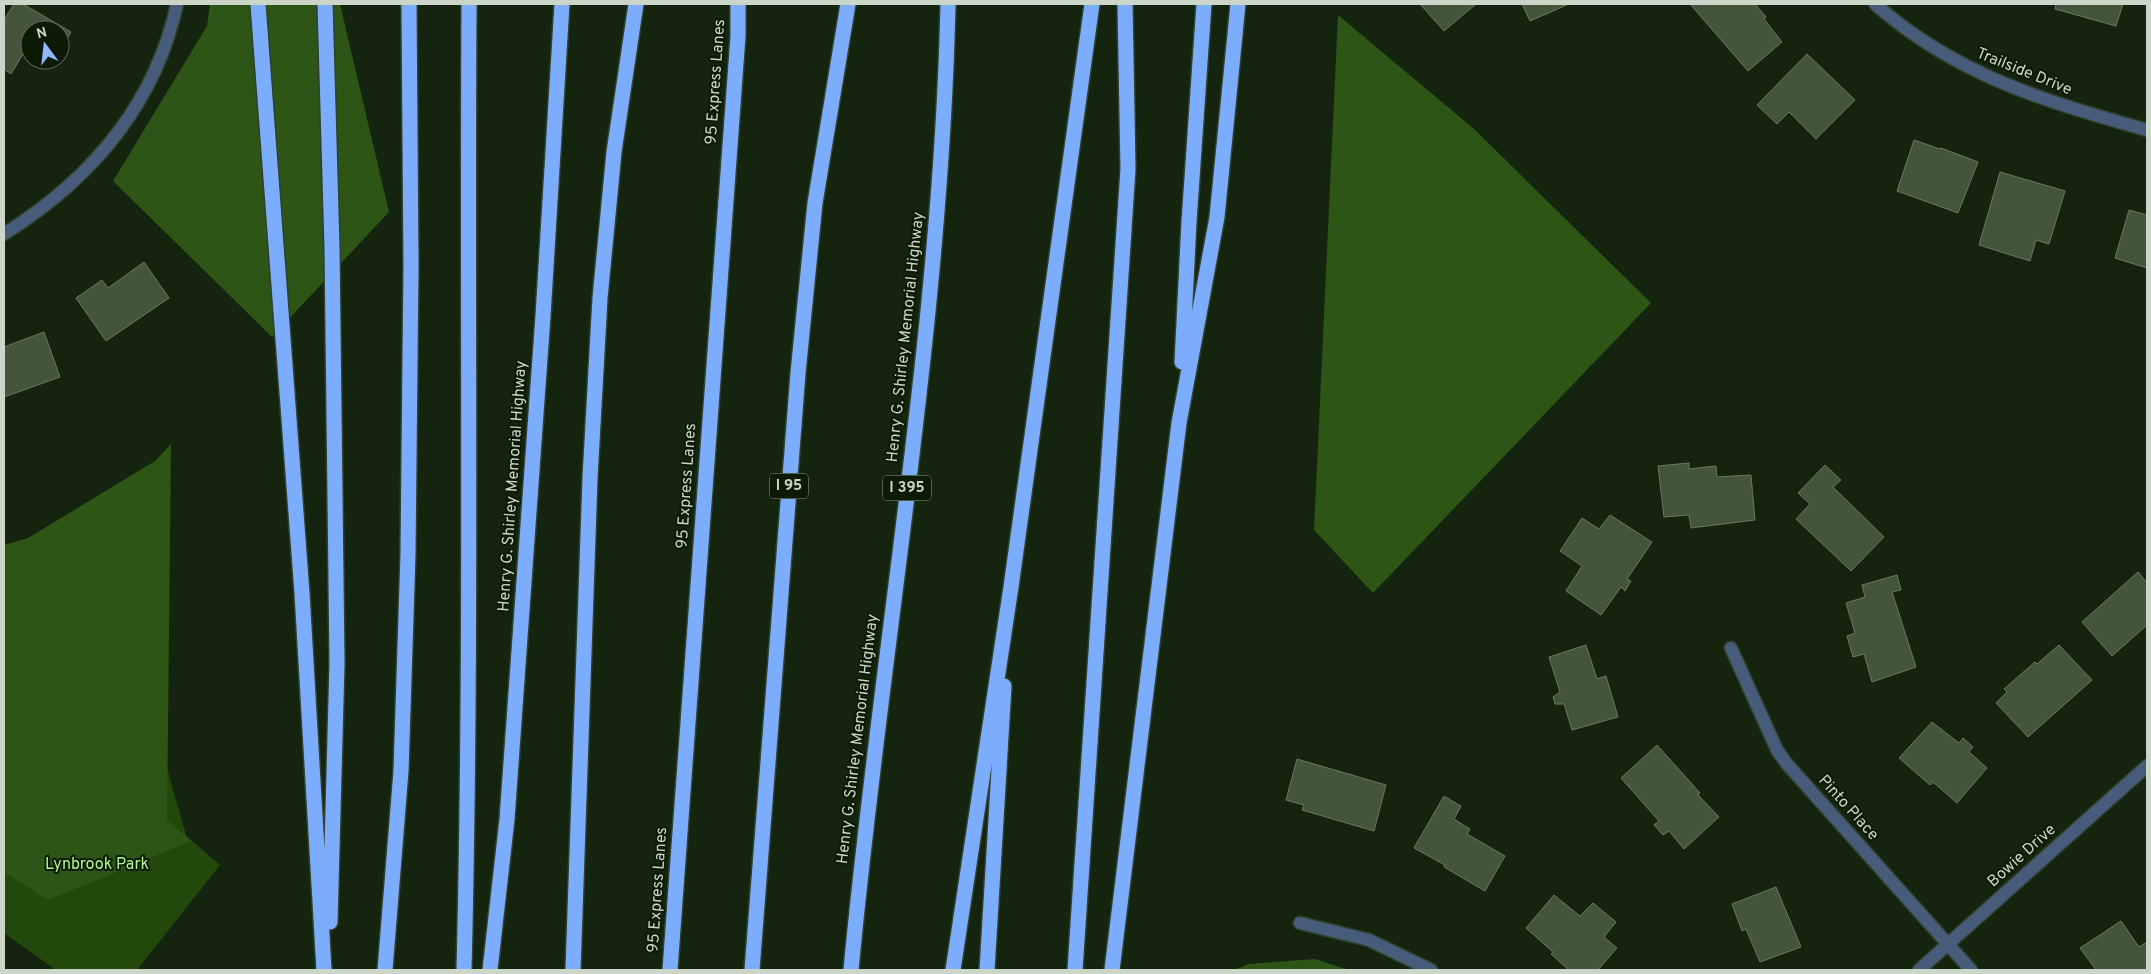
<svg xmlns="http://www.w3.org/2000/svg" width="2151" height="974" font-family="Overpass,sans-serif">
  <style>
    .green { fill: #23480c }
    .forest { fill: #2d5516 }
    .building { fill: #44553d; stroke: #697a61 }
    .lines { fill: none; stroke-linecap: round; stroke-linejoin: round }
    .street-casing { stroke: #32402c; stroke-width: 15 }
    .highway-casing { stroke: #32402c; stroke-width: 18 }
    .street { stroke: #475b7b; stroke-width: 12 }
    .highway { stroke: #7cadfd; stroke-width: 15 }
    .labels { text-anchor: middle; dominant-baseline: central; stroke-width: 4; stroke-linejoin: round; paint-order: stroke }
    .shield { fill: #0c1a06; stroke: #929e8e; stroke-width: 1 }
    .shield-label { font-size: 15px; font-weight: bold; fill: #ccd6c8 }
    .street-label { font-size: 16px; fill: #ccd6c8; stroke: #0c1a06 }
    .park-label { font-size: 16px; fill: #aef78b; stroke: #0c1a06 }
  </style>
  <rect width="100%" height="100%" fill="#15240e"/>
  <path class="green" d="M100 534 188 842 192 841 220 865 137 970H56L4 933V559Z"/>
  <path class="forest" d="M210 4H340L389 212 272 337 113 181 207 26Z
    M1338 15 1473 128 1651 303 1373 593 1314 530Z
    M171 444 167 820 192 841 48 900 4 872V545L28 538 155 461Z
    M1315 959 1349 970H1235L1248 964Z"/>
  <path class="building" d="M14 4H23L71 32 60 50V30H30V51L26 49 11 74 4 69V20Z
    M1420 4H1476L1444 31Z
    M1522 4H1569L1530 21Z
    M1690 4H1755L1766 17 1764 19 1782 42 1748 71Z
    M2056 4H2123L2116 26 2055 9Z
    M1807 54 1855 100 1816 139 1789 112 1777 124 1757 105Z
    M1914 140 1940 149 1941 148 1978 162 1958 213 1897 191Z
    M2000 172 2065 191 2049 244 2036 240 2030 261 1979 245Z
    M2129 210 2147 215V268L2115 258Z
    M144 262 169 298 106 341 76 298 102 280 108 288Z
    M44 332 60 377 4 397V347Z
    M1689 463V469L1716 466 1717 477 1751 475 1755 520 1691 528 1689 515 1664 517 1658 466Z
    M1825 465 1841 480 1833 487 1884 537 1851 571 1796 519 1810 504 1798 493Z
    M1610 515 1652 542 1627 579 1631 581 1625 591 1621 587 1601 615 1566 591 1582 566 1560 551 1582 518 1599 529Z
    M2138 572 2147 583V625L2112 656 2082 622Z
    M1897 575 1901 590 1892 592 1916 667 1872 682 1864 654 1853 657 1847 636 1855 633 1846 603 1865 597 1862 585Z
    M1586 645 1597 679 1606 676 1618 717 1572 730 1564 704H1555L1553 697 1560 692 1549 657Z
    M2059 645 2092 680 2028 737 1996 703 2007 692 2004 689 2035 662 2037 664Z
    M1932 722 1959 743 1963 738 1973 747 1969 752 1987 768 1957 803 1933 782 1930 785 1899 758Z
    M1657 745 1700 793 1698 795 1719 817 1684 849 1669 831 1663 835 1654 825 1659 821 1621 778Z
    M1297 759 1386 785 1374 831 1302 810 1304 805 1286 800Z
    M1444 796 1461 806 1454 819 1470 829 1467 834 1505 856 1485 891 1444 867 1445 865 1414 848Z
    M1776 887 1801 947 1760 962 1746 929 1742 931 1732 904Z
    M1554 895 1580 916 1593 903 1616 922 1604 937 1617 948 1598 970H1569L1551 954 1553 952 1526 928Z
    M2121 921 2139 947 2147 942V970H2096L2080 948Z"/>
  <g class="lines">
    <defs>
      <path id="street" d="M1875 4C1957 76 2045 101 2147 130
        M4 234C90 180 155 105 177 4
        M1731 648 1777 750 1787 764 1971 970
        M1300 923 1369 940 1431 970
        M1919 970 2147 766"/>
      <path id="highway" d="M258 4 302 593 324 970
        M325 4 332 247 337 663 330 922
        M1182 362 1189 222 1204 4
        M385 970 401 771 408 554 411 265 409 4
        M464 970C472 648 467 326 469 4
        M490 970 507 819 543 316 562 4
        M573 970 590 478 600 298 614 152 636 4
        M670 970 738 36V4
        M752 970 798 373 815 203 848 4
        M851 970C881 648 941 328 948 4
        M953 970 1011 587 1092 4
        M987 970 1004 686
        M1075 970 1128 169 1125 4
        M1112 970 1179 423 1217 217 1238 4"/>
    </defs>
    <use href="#street" class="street-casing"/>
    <use href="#highway" class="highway-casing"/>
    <use href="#street" class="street"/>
    <use href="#highway" class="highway"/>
  </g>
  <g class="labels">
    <g class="shield">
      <rect x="770" y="473.5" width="38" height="25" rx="4"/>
      <rect x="883" y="475.5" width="48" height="25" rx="4"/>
    </g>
    <g class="shield-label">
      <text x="789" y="486">I 95</text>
      <text x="907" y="488">I 395</text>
    </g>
    <g class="street-label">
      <text transform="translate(2024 72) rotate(22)">Trailside Drive</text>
      <text transform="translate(716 82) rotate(-86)">95 Express Lanes</text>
      <text transform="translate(906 337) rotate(-84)">Henry G. Shirley Memorial Highway</text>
      <text transform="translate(513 486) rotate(-86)">Henry G. Shirley Memorial Highway</text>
      <text transform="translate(687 486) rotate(-86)">95 Express Lanes</text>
      <text transform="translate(858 739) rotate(-83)">Henry G. Shirley Memorial Highway</text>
      <text transform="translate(1848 808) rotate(48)">Pinto Place</text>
      <text transform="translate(2022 856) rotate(-42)">Bowie Drive</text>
      <text transform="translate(658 890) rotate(-86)">95 Express Lanes</text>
    </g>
    <g class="park-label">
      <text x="97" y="865">Lynbrook Park</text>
    </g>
  </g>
  <rect width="2151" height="974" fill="none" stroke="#ccd6c8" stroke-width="10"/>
  <g transform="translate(45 45) rotate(345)"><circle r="24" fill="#0c1a06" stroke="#596554"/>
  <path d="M0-4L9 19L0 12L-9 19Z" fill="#8fb8fd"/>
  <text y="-8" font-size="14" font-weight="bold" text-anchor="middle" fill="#ccd6c8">N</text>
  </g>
</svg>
